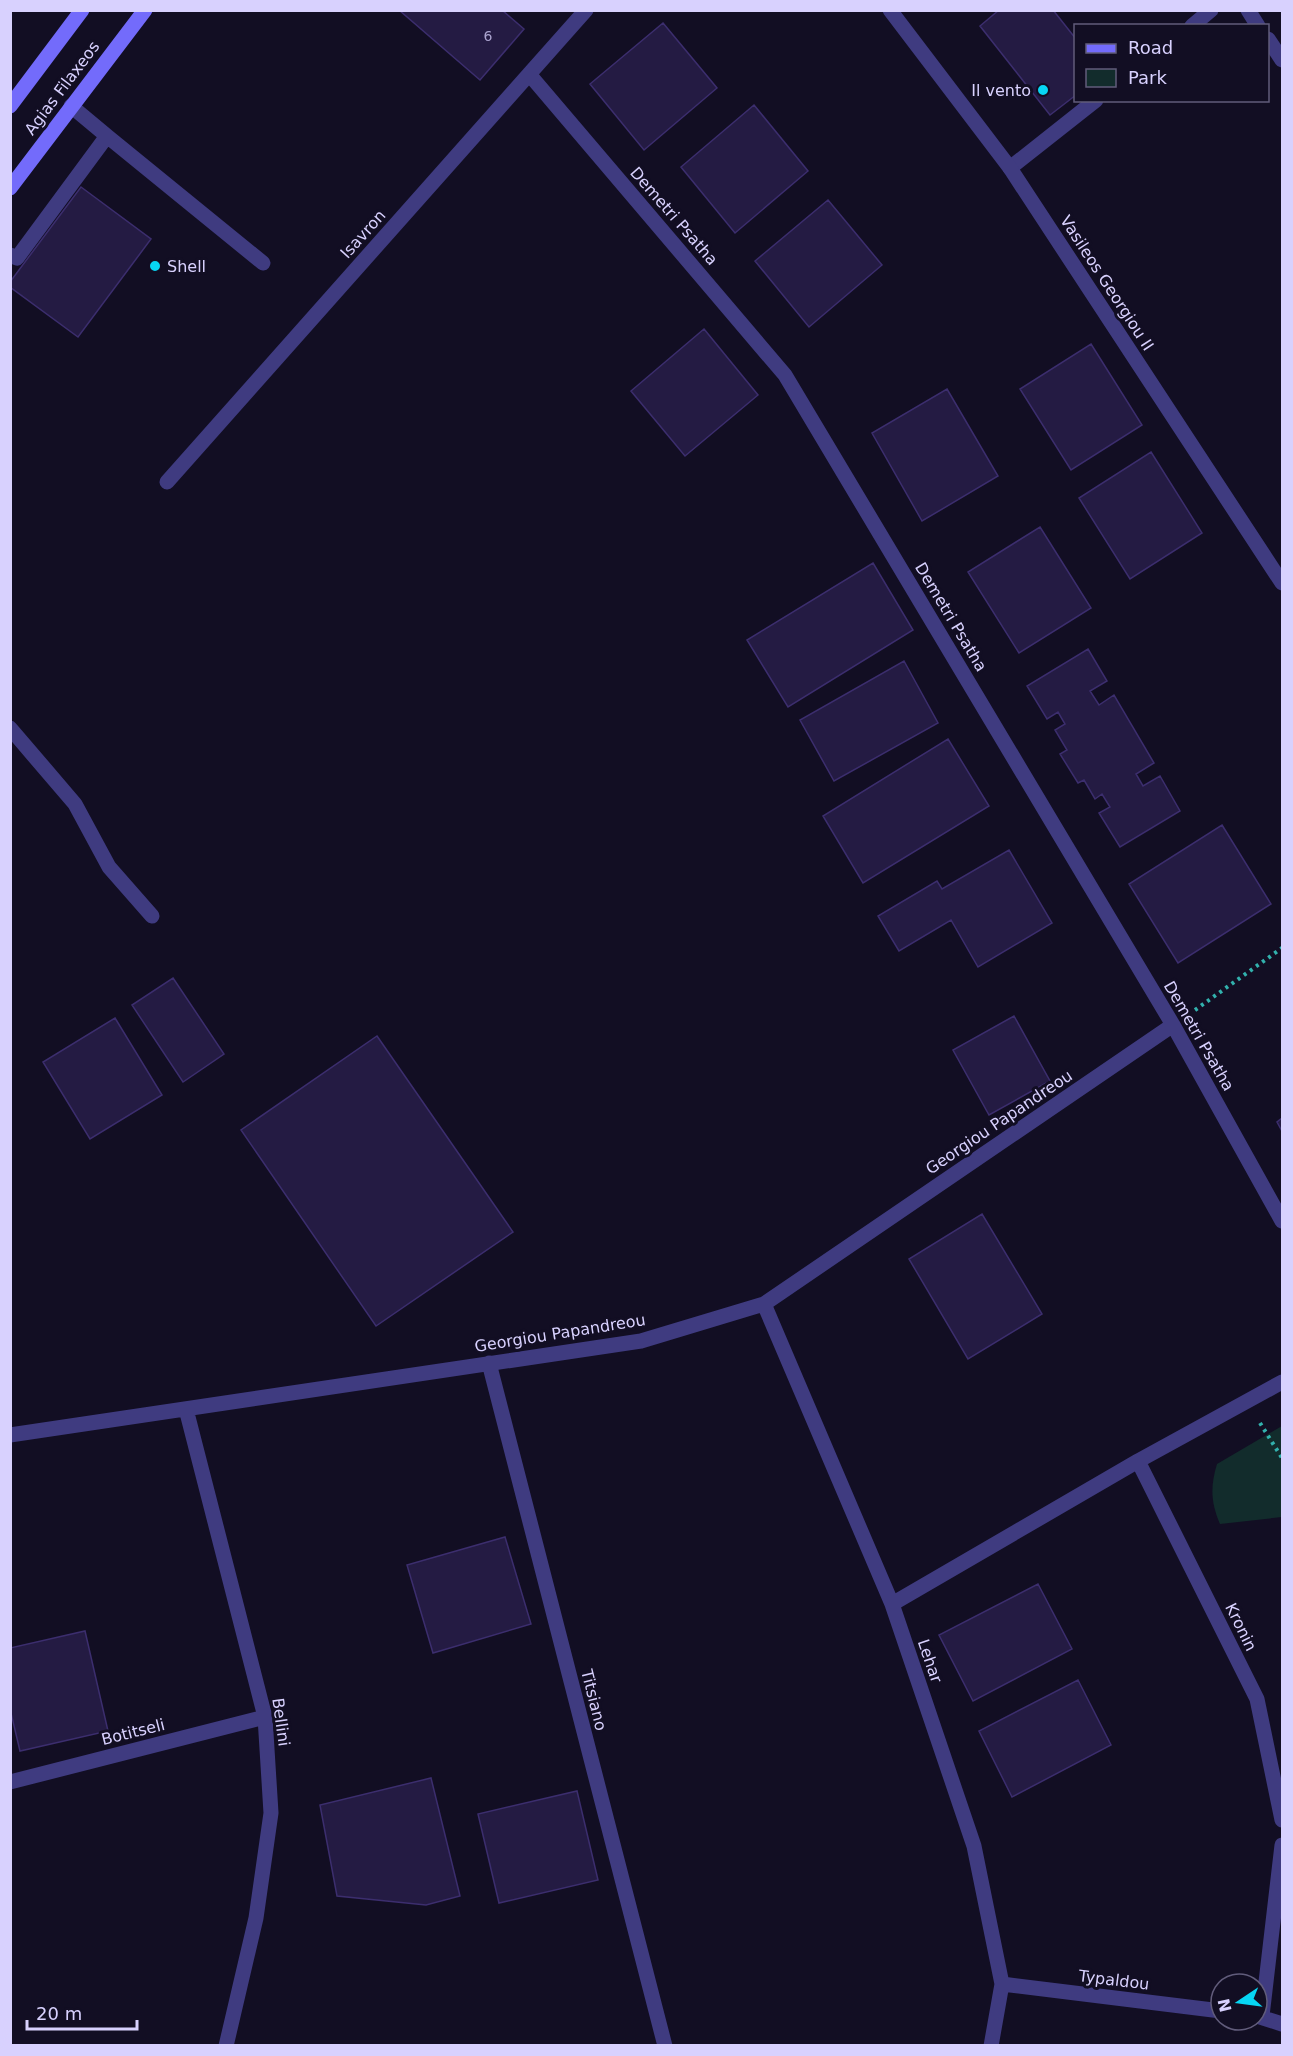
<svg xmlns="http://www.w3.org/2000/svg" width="1293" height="2056" font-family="'DejaVu Sans',sans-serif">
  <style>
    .green { fill: #122c2c }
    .building { fill: #241b43; stroke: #3c2e6e; stroke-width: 1.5 }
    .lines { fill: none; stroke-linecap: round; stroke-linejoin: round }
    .path { stroke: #32b1ad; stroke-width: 4; stroke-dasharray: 3 4.5; stroke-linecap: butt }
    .service { stroke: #3f3b80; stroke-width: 15 }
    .minor { stroke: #3f3b80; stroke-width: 15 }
    .tertiary { stroke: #3f3b80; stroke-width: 15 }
    .secondary { stroke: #736bfb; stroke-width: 15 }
    .poi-dot { fill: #07d6f4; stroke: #120e23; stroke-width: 2 }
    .labels { text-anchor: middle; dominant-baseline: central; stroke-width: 6; stroke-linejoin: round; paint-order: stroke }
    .number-label { font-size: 14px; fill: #aba4cf }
    .street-label { font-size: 16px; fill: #d8d1fe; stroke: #120e23 }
    .poi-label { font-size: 16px; fill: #d8d1fe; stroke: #120e23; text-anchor: end }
  </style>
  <rect width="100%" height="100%" fill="#120e23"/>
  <path class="green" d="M1282 1426V1517L1220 1524C1211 1503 1210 1487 1217 1464Z"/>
  <path class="building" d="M399 10H502L524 29 480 80Z
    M999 10H1053L1076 39V95L1050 115 980 26Z
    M663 23 717 88 644 150 590 84Z
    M754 105 808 171 735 233 681 167Z
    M81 187 151 239 78 337 10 287V282Z
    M828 200 882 265 809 327 755 261Z
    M704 329 758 395 685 456 631 391Z
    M1091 344 1142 425 1071 470 1020 389Z
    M947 389 998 476 922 521 872 433Z
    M1151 452 1202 533 1130 579 1079 498Z
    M1040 527 1091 608 1019 653 968 572Z
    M873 563 913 630 788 707 747 640Z
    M1088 649 1107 681 1090 691 1099 705 1114 695 1154 763 1136 774 1143 786 1160 776 1180 811 1120 847 1099 813 1110 807 1102 794 1095 799 1084 780 1078 783 1060 754 1067 750 1055 730 1065 724 1058 712 1047 719 1027 686Z
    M904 661 938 723 834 781 800 720Z
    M948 739 989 806 863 883 823 816Z
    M1222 825 1271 904 1178 963 1129 884Z
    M1009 850 1052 923 978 967 951 920 899 951 878 916 937 881 942 889Z
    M173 978 224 1054 183 1082 132 1005Z
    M1014 1016 1050 1081 989 1115 953 1050Z
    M115 1018 162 1095 90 1139 43 1062Z
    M377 1036 513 1232 376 1326 241 1130Z
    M1282 1118V1131L1277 1122Z
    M982 1214 1042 1314 968 1359 909 1259Z
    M505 1537 531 1624 433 1653 407 1565Z
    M1038 1584 1072 1649 973 1701 939 1635Z
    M85 1631 108 1731 20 1751 10 1709V1648Z
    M1078 1680 1111 1745 1012 1797 979 1731Z
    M431 1778 460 1896 426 1905 337 1896 320 1805Z
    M577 1791 598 1880 499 1903 478 1814Z"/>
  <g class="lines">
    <path class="path" d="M1195 1010 1282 948
      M1260 1423 1282 1458"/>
    <path class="service" d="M107 136 263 263
      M10 255 17 258 107 136 71 106
      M10 728 75 804 109 867 152 916"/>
    <path class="minor" d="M1248 10 1258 26
      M1192 26 1211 10
      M1268 39 1282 60
      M529 74 785 375 1173 1025 1282 1221
      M1010 168 1096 100
      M167 482 586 10
      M764 1304 892 1604 974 1846 1002 1984 991 2046
      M489 1363 665 2046
      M186 1409 265 1717 271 1813 256 1918 226 2046
      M10 1435 641 1341 764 1304 1173 1025
      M1138 1461 1257 1699 1282 1820
      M892 1604 1138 1461 1282 1382
      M10 1782 265 1717
      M1002 1984 1221 2011
      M1257 2016 1282 2024
      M1262 2016 1282 1845"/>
    <path class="tertiary" d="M890 10 1010 168 1282 583"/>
    <path class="secondary" d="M10 106 82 10
      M10 188 145 10"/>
  </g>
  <g class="poi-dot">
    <circle cx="1043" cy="90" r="6"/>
    <circle cx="155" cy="266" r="6"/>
  </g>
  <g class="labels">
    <g class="number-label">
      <text x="488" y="36">6</text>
    </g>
    <g class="street-label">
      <text transform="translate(62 88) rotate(-53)">Agias Filaxeos</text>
      <text transform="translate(674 216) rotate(49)">Demetri Psatha</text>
      <text transform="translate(363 234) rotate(-48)">Isavron</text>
      <text transform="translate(1107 283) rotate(57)">Vasileos Georgiou II</text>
      <text transform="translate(951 617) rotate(59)">Demetri Psatha</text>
      <text transform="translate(1199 1036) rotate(60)">Demetri Psatha</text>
      <text transform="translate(999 1122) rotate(-34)">Georgiou Papandreou</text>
      <text transform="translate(560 1333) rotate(-9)">Georgiou Papandreou</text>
      <text transform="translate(1241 1627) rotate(64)">Kronin</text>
      <text transform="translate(930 1661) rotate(71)">Lehar</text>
      <text transform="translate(594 1700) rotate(76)">Titsiano</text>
      <text transform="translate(281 1722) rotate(82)">Bellini</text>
      <text transform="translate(133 1732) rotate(-14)">Botitseli</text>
      <text transform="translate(1114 1980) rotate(7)">Typaldou</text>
    </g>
    <g class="poi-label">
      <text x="1031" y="90">Il vento</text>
      <text x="167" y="266" text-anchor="start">Shell</text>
    </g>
  </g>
  <rect width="1293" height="2056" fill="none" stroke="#d8d1fe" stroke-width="24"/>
  <rect x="1074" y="24" width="195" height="78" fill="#120e23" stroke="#615c7b" stroke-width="1.5"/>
  <rect x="1086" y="44" width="30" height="9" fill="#736bfb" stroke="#615c7b" stroke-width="1.5"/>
  <text x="1128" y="54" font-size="18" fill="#d8d1fe">Road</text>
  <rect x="1086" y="69" width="30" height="18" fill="#122c2c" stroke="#615c7b" stroke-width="1.5"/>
  <text x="1128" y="84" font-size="18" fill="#d8d1fe">Park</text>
  <g transform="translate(1239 2002) rotate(257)"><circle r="28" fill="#120e23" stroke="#615c7b" stroke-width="1.5"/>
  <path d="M0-4.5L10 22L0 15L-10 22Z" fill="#07d6f4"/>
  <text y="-9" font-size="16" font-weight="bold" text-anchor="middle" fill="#d8d1fe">N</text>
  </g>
  <path d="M27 2020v9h110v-9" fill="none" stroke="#d8d1fe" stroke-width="3"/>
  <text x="36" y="2020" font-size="18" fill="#d8d1fe" stroke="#120e23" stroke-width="4.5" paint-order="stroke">20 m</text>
</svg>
